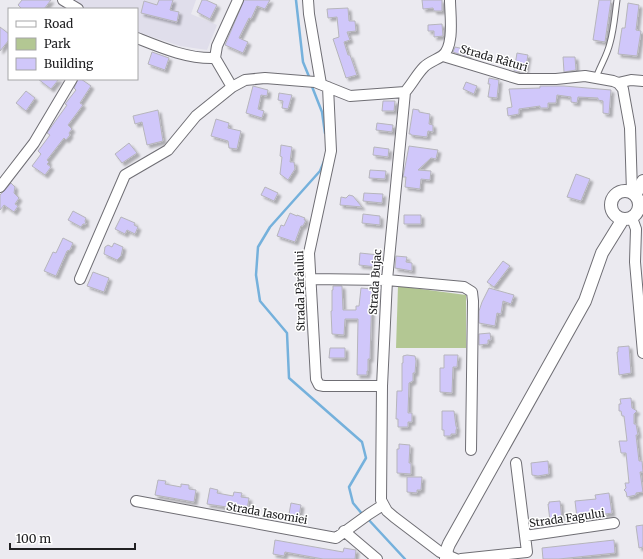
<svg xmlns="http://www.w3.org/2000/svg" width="643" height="559" font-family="Merriweather,serif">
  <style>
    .built { fill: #e0deeb }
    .green { fill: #b3c793 }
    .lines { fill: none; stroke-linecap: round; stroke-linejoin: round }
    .stream { stroke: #75b1dc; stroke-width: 2.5 }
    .building { fill: #d0c7fa; stroke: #b6b5bb; filter: url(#shadow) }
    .service-casing { stroke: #6f6e74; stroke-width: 7 }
    .minor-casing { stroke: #6f6e74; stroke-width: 12 }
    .tertiary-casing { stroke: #6f6e74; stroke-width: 14 }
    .service { stroke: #fff; stroke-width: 5 }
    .minor { stroke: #fff; stroke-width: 10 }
    .tertiary { stroke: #fff; stroke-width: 12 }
    .labels { text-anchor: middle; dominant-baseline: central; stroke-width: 3; stroke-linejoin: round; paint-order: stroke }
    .street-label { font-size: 11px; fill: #202022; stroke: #fff }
  </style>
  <defs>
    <filter id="shadow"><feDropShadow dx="3" dy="3" stdDeviation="1" flood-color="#0004"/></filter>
  </defs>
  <rect width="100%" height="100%" fill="#ebeaf0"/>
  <path class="built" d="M73 0H196L191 14 217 25 207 50 180 46 137 32V9H86Z"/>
  <path class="green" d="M398 286 466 295V348H396Z"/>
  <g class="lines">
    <path class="stream" d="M296 0 303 62 310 79
      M311 84 322 112 325 133
      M325 159 320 171 270 227 258 247 256 275 260 301 287 333 289 378 362 442 366 458 349 487 353 503 363 515
      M367 518 405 559"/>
  </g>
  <path class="building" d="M22 0H51L44 9H22L18 5Z
    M159 0H173L170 10 179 12 177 22 141 13 144 1 157 5Z
    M202 0H206L217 5 210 19 197 12Z
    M244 0H270L265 9 257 6 251 19 249 18 239 38 248 42 243 53 225 45Z
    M422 0H442V11H434L433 8 423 9Z
    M599 0H611L605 42 593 40Z
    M628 3 639 5 636 30 641 31 637 56 618 54 622 28H625Z
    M348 8 349 21H355L356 31 347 32 350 40 344 42 348 55H350L357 75 346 78 333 39 339 37 337 17 328 18 327 9Z
    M442 24 443 36 434 37V31H428V25Z
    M0 27 9 34V40L0 51Z
    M455 47 469 50 468 57 453 52Z
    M152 52 169 58 165 70 148 64Z
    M517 53 528 55 525 72 514 71Z
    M563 57H575L576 70 564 72Z
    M489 78 499 80 497 98 488 97 490 84H488Z
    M38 79H59L51 89Z
    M78 79H81L91 86 80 103 83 105 68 125 72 129 69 133 70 135 66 140 64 138 47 160 49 162 47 164 51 167 45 175 32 166 41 154 38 151 50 135 47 133 54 123 67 105 65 104 76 90 74 88Z
    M466 82 477 86 474 94 463 89Z
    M253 86 268 90 267 96 261 95 258 109 264 111 262 118 246 113Z
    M540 86H564L611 90 609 114 603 113V101L598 100V98L578 97 577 103 571 102V97L557 95 556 103H548V108H540V106L519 109V114L508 116 507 108 512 107 509 89 540 88Z
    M26 91 35 98 26 111 16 103Z
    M279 93 292 95 288 109 282 108 283 101 278 100Z
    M383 101H395L394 111H382Z
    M413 109 419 110V112L430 114 429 124 433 125V132L428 131 427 137 411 135V134H409Z
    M158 110 163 141 147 145 142 122 135 124 133 116Z
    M216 119 229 123 228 128 241 131 237 149 229 148 228 141 211 136Z
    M377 123 393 125 392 132 376 130Z
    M129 143 137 153 122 163 115 154Z
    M281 145 292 147 290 162H294L295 169 288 180 280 174 282 157 280 156Z
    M409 146 438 150 436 159 431 158 418 170 431 171 430 180 421 179 420 189 405 187 406 177H403Z
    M374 147 389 149 388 157 373 155Z
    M370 170 386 171 385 179 369 178Z
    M576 174 590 179 581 201 567 197Z
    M11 183 15 187 14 193 19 198 15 204 18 206 14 212 4 205 0 210V195Z
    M265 187 278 193 274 201 261 195Z
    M364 193 383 194 382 203 363 201Z
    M349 195 353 196 362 207 340 205 341 197 346 198Z
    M73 211 86 218 85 221 86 224H83L81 227 68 220Z
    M290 213 297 216V215L305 218 304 220H306L303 226H301L295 242 277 236 281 225 284 226Z
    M363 214 380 216V225L362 223Z
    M404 215H421V224H404Z
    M121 217 135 223 134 225 138 227 135 234 127 230 125 234 115 229Z
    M63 238 73 243 70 250 67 251 56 276 44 271 53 252 56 253Z
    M114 243 123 247 121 256 117 260 104 254 105 247 108 245 112 247Z
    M360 253 379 255 377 267 359 265Z
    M396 256 407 257 406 262 412 263V271L395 268Z
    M503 261 510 266 494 287 487 282Z
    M93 272 109 278 104 292 87 286Z
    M333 286H342L343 310H356V306H359L361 288 372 289 370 359H368V371H367V375H357L358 319H345L344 335 332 334 331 311H332V290H333Z
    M489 288 514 295 511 304 503 301 501 314 497 313 495 326 479 323V311L482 302Z
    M490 333 491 340H488V344L479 345V334Z
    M629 346 631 373 619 375 617 352H618V347Z
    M330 348H345V358H329Z
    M407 355 415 356 416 361 415 373H413V381L409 383 408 413H412V422H408V427H398V419H396L397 391H402V363H403V356Z
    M444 355H458L457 367H453L452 393 440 392V368H444Z
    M631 398 632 408 637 411 634 414V424H636L638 435H636L639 461H642L643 472H640L643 492 636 493V495L627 497 626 492 624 490 626 488 625 483H629L626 453H621L619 441H627L624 416H622L621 411H619V404H621L620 399Z
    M442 411H454L456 426 457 428 456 430V434H451V436H444V430H442Z
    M399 444 410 445 409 463H411V474L397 473V449H399Z
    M548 461 549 474 538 476 532 475 531 463Z
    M407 477H422L421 490H417V493L407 492Z
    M158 480 166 481 165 484 181 487V484L189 485V489L196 490 194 502 155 495Z
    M210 488 218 490 217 493 233 496 234 492 242 493 241 497 249 498 247 510 207 504Z
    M609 493 612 513 577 518 575 501 596 499 595 495Z
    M560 501 562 520 550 521 548 504H549V502Z
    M291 503 301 505 299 516 289 514Z
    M643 525V547L639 548 636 526Z
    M275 540 343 552 344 548 356 550 355 559H323L285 552 284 556 273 554Z
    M614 540 615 553 559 559H543L542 548Z"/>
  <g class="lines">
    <defs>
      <path id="service" d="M596 78C600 66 607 56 610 43 614 29 615 14 617 0"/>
      <path id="minor" d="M63 0 78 9
        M238 0 217 46 215 58 232 87 245 80 265 78 315 82 350 96 405 92
        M308 0 309 14 321 84
        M450 0C450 14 455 47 442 56 436 60 429 62 424 67 417 74 412 84 405 92L387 280 382 386 381 500 387 511 394 517 440 552 456 559
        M137 38C162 48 188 59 215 58
        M443 56 519 79H556L585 76 613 81 618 83 623 89 624 95 630 128 632 192
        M618 83 631 80 643 81
        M328 87 331 151 309 253 316 379 319 385 324 386H382
        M0 187 34 143 72 79
        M639 207H643
        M632 218 636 229 635 262 643 353
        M80 279 125 175 168 150 196 116 232 87
        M310 279 387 280 464 287 472 292 473 301 471 450
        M136 501 336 538 369 514 383 505
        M344 531 377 559
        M525 536 614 523
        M461 559 527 552 516 463"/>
      <path id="tertiary" d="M611 205a14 14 0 1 1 28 0a14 14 0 1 1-28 0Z
        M635 195 643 181
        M446 559 447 549 449 544 585 301 602 253 623 219"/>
    </defs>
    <use href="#service" class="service-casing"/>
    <use href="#minor" class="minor-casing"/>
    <use href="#tertiary" class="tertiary-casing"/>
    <use href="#service" class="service"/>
    <use href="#minor" class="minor"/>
    <use href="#tertiary" class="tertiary"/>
  </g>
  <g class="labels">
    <g class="street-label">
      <text transform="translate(494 58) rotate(16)">Strada Râturi</text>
      <text transform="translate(375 282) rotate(-86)">Strada Bujac</text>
      <text transform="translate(300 291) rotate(-91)">Strada Pârâului</text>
      <text transform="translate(267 513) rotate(10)">Strada Iasomiei</text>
      <text transform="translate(567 518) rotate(-8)">Strada Fagului</text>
    </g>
  </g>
  <rect x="8" y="8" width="130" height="72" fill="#ffffff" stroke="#a6a6a7"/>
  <rect x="16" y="21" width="20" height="6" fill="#ffffff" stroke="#a6a6a7"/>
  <text x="44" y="28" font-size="12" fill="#202022">Road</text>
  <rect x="16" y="38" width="20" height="12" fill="#b3c793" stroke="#a6a6a7"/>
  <text x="44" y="48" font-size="12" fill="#202022">Park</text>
  <rect x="16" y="58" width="20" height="12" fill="#d0c7fa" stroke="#a6a6a7"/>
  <text x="44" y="68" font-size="12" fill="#202022">Building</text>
  <path d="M10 543v6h125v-6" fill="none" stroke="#202022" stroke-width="2"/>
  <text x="16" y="543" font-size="12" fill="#202022" stroke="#ffffff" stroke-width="3" paint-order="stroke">100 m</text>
</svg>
